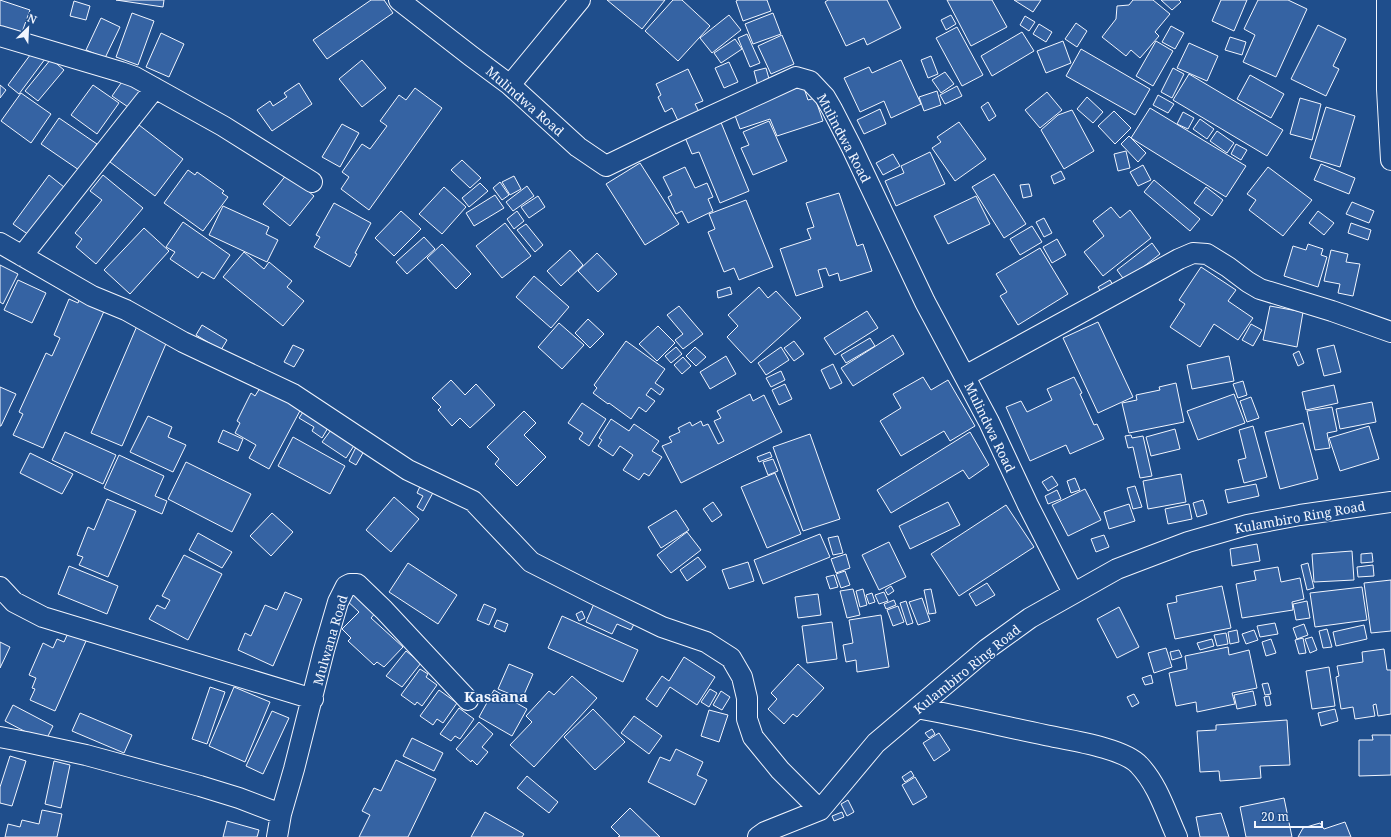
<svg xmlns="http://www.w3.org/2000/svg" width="1391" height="837" font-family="'Noto Serif',serif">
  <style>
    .building { fill: #3563a3; stroke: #f2f6ff }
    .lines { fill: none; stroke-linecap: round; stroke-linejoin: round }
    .minor-casing { stroke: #f2f6ff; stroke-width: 22 }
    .minor { stroke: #1f4e8c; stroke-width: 20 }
    .labels { text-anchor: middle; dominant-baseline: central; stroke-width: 3; stroke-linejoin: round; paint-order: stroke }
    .street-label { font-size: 13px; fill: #f2f6ff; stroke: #1f4e8c }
    .quarter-label { font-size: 15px; font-weight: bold; fill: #f2f6ff; stroke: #1f4e8c }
  </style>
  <rect width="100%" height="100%" fill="#1f4e8c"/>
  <path class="building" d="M0 0 30 10 21 35 0 27Z
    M116 0H164L163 7Z
    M371 0H384L393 13 327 59 313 40Z
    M607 0H665L642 29Z
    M673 0H682L710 26 678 61 645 31Z
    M738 0H767L771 11 743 21 736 1Z
    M828 0H887L901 28 867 45 864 38 846 46 825 2Z
    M947 0H992L1007 27 971 46Z
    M1014 0H1041L1033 12Z
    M1133 0H1153L1170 14 1155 32 1159 36 1140 58 1131 50 1126 56 1102 37 1116 19 1117 6 1129 5Z
    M1161 0H1179L1181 2 1172 10Z
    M1221 0H1247L1234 31 1212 21Z
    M1258 0H1288L1307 9 1276 77 1243 62 1255 35 1244 29Z
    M74 1 90 6 86 20 70 16Z
    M132 13 154 21 138 65 116 57Z
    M773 13 781 34 753 44 745 24Z
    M729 15 741 30 712 53 700 38Z
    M951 15 956 24 946 30 941 20Z
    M1025 16 1035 22 1029 31 1020 25Z
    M101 18 120 27 105 58 86 50Z
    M1076 23 1087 31 1077 47 1065 39Z
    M1039 24 1052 32 1046 42 1033 34Z
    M1318 25 1346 39 1333 66 1339 69 1326 96 1291 79Z
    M1171 26 1184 33 1175 49 1162 42Z
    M957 27 983 75 962 86 936 38Z
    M1022 32 1034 51 992 76 981 56Z
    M161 33 184 44 169 77 146 67Z
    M747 34 760 63 750 67 738 38Z
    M782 35 794 64 771 74 758 46Z
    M1230 37 1246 42 1242 55 1225 50Z
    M735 39 742 49 721 63 714 53Z
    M1063 41 1071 63 1046 73 1037 51Z
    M1156 41 1173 51 1153 86 1136 76Z
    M1189 43 1218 56 1207 81 1177 68Z
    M36 47 48 55 19 94 8 85Z
    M1081 49 1150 89 1135 115 1066 76Z
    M931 56 938 74 928 78 921 60Z
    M51 59 64 70 38 101 25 91Z
    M362 60 386 88 362 107 339 79Z
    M901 60 921 104 891 118 884 101 860 112 844 78 869 67 872 73Z
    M729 62 738 82 724 88 715 68Z
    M766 68 771 86 759 90 754 71Z
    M1173 68 1184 74 1172 98 1161 92Z
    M688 69 703 101 695 104 700 114 679 123 672 108 665 112 658 97 661 95 656 84Z
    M945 72 954 84 941 93 932 80Z
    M1189 74 1283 130 1267 156 1173 100Z
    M1250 75 1284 94 1271 118 1237 99Z
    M126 76 145 90 131 109 112 96Z
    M299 83 312 104 272 131 257 110 270 101 273 106 287 97 284 93Z
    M0 85 6 90 0 98Z
    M93 85 119 103 97 134 71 115Z
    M803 85 808 100 815 98 823 121 777 136 770 119 740 129 733 110Z
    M957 86 962 96 945 104 940 95Z
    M415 88 442 108 369 210 341 189 349 177 342 172 362 144 370 149 387 126 380 121 399 95 406 100Z
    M937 91 941 105 924 111 919 97Z
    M1047 92 1062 110 1040 128 1025 110Z
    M21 93 51 114 31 143 1 121Z
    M1158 95 1174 104 1168 113 1153 105Z
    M1087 97 1103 112 1093 123 1077 109Z
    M1300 98 1321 104 1312 140 1290 134Z
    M988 102 996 116 989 121 981 107Z
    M1326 107 1355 116 1340 167 1310 158Z
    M1150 108 1246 166 1226 197 1131 138Z
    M880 109 886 124 864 134 857 120Z
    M1072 110 1094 151 1064 169 1041 130 1058 115Z
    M1114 111 1131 128 1115 144 1098 126Z
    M1183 112 1194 118 1188 129 1177 124Z
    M59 118 97 144 79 170 41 144Z
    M1200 119 1214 129 1207 139 1193 129Z
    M720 120 749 191 720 203 699 152 692 154 684 135Z
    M769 121 787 161 753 175 741 148 749 145 743 132Z
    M959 122 986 159 955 181 932 148 941 142 937 137Z
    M342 124 359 133 340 167 322 157Z
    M139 125 183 159 155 196 110 162Z
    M1217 131 1234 143 1227 153 1210 141Z
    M1129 136 1146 153 1138 162 1121 144Z
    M1236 144 1247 150 1241 160 1231 154Z
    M1126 151 1130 168 1118 171 1114 154Z
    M930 152 945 184 896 206 885 181 904 173 901 166Z
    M893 154 900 166 883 175 876 163Z
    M462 160 481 178 470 188 451 170Z
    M640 163 679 224 645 245 606 184Z
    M1321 164 1355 178 1349 194 1314 180Z
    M1143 165 1151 180 1138 186 1130 172Z
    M685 167 695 188 707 183 713 197 708 199 713 211 688 223 682 211 676 214 668 197 672 195 663 177Z
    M1268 167 1312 200 1283 236 1249 210 1256 200 1247 194Z
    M188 170 195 175 197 172 224 191 222 193 228 197 203 231 164 203Z
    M1061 171 1065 179 1054 184 1051 176Z
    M287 174 314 196 290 226 263 204Z
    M994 174 1026 224 1004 238 972 187Z
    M49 175 64 187 29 235 13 224Z
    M103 175 143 208 96 264 76 247 82 239 75 233 102 200 90 191Z
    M514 176 521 189 510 195 502 182Z
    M1154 180 1200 219 1190 231 1144 192Z
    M500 182 509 195 502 200 493 188Z
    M480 183 488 191 469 207 462 198Z
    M1029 184 1032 196 1023 198 1020 185Z
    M527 186 534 196 513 211 506 202Z
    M444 187 466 207 442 234 419 214Z
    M1206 187 1223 200 1212 216 1194 203Z
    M839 193 857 246 863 244 872 271 840 281 838 273 829 276 826 268 818 270 823 287 796 296 780 249 811 239 807 229 814 227 806 203Z
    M495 195 504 208 474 226 466 213Z
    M538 196 545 207 529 218 521 207Z
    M976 196 990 224 948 244 934 216Z
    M746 200 773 267 739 280 734 268 724 272 708 232 715 229 709 214Z
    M1352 202 1374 211 1369 223 1346 214Z
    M334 203 371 223 355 253 357 254 350 267 314 247 320 237 316 235Z
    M223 206 269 227 266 234 278 240 267 262 209 235Z
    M1111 207 1120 218 1130 210 1151 238 1103 276 1084 252 1104 236 1093 221Z
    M401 211 421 229 394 256 375 238Z
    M517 211 524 221 514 229 507 219Z
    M1318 211 1334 223 1324 235 1309 223Z
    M1044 218 1052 233 1044 237 1036 222Z
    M183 222 230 255 214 279 202 272 198 278 170 259 175 252 166 247Z
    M505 223 531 256 502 278 476 246Z
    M1351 223 1371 230 1368 240 1348 233Z
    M526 224 543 245 535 252 517 230Z
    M1032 226 1042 242 1020 255 1010 239Z
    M144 228 169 251 130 294 104 270Z
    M424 237 435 249 407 274 396 262Z
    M1057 239 1066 255 1052 263 1043 247Z
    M1152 243 1160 254 1125 281 1117 270Z
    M442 244 471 274 456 289 427 258Z
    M1308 244 1323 249 1321 255 1327 257 1318 287 1284 276 1293 246 1306 250Z
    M1040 248 1068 294 1018 325 1000 296 1007 292 996 274Z
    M570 250 583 265 561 286 547 271Z
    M1331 250 1348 254 1346 262 1360 264 1353 296 1338 293 1340 284 1324 281Z
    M244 252 264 269 269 262 292 281 287 287 304 301 283 326 223 277Z
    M597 253 617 274 598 292 578 271Z
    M0 265 18 274 3 304 0 302Z
    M1201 267 1236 290 1228 301 1253 318 1238 340 1214 324 1200 347 1170 327 1185 304 1179 300Z
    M534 276 569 307 551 328 516 297Z
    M18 280 46 293 32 323 4 310Z
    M1110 280 1114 287 1102 294 1098 287Z
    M730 287 732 294 718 298 717 291Z
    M759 287 768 298 776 291 801 318 751 363 727 337 738 326 728 315Z
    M80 298 105 309 43 448 13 435 23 414 19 412 46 353 52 356 60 338 54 335 69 299 78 303Z
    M679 306 703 334 683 349 675 340 683 334 667 315Z
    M1270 306 1303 312 1297 347 1263 340Z
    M867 311 878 328 835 355 824 338Z
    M588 319 604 334 590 348 575 333Z
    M1098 322 1133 397 1098 413 1063 338Z
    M559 323 584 345 562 369 538 347Z
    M1251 324 1262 330 1253 346 1242 340Z
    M202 325 227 340 221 350 196 335Z
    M137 326 168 339 122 446 91 433Z
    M658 326 675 343 657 361 639 344Z
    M893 335 904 354 853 386 841 368Z
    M870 338 875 346 846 363 841 355Z
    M626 341 665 369 655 383 664 389 660 395 651 388 646 395 655 401 646 412 639 407 631 419 609 403 608 404 593 393 597 388 594 385Z
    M794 341 804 354 794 361 784 348Z
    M293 345 304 350 294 367 284 362Z
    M1334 345 1341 372 1324 376 1317 349Z
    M676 347 682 354 671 363 665 356Z
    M695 347 706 357 696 366 686 356Z
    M781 347 789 360 766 375 758 363Z
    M1299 351 1304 363 1298 366 1293 354Z
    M726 356 736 374 710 389 700 372Z
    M1229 356 1234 381 1192 389 1187 365Z
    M683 357 691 366 682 374 674 365Z
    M833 364 842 383 830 389 821 370Z
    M781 371 785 380 771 387 766 378Z
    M923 377 931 390 948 380 975 426 950 441 944 431 901 456 880 421 901 408 893 394Z
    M1074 377 1082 393 1080 394 1094 425 1097 424 1104 439 1070 454 1066 445 1030 461 1006 407 1021 401 1027 412 1052 400 1047 389Z
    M451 380 465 395 476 384 495 405 470 428 460 418 452 426 438 410 441 407 432 398Z
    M1243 381 1247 395 1238 398 1233 384Z
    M1176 383 1184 422 1129 433 1122 403 1137 400 1136 395 1160 390 1159 387Z
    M785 384 792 399 779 405 772 390Z
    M1334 385 1338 403 1306 410 1302 392Z
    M0 387 16 394 1 426H0Z
    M260 388 302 407 269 469 249 458 256 445 235 433 240 423 237 421 251 393 255 396Z
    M750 394 753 401 764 395 782 432 681 483 662 446 672 442 669 437 680 432 678 428 690 422 692 426 701 421 703 426 708 424 718 444 724 441 714 421 721 418 717 411Z
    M1234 394 1245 423 1198 440 1187 411Z
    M1251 397 1259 418 1247 422 1240 401Z
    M1372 402 1376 422 1340 429 1336 409Z
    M582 403 606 419 589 446 579 439 583 433 568 423Z
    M307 406 332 421 322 438 312 431 314 427 299 418Z
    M1332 407 1337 431 1327 433 1330 448 1315 450 1307 411Z
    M524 411 536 423 524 435 546 457 517 486 495 464 499 459 487 447Z
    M148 416 172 427 168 437 186 445 173 472 130 452Z
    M611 419 629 431 634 424 659 441 652 451 662 457 649 476 644 473 639 480 623 470 633 455 620 446 613 456 598 446 602 440 599 438Z
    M1303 423 1318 479 1280 489 1265 432Z
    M334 426 357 441 346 458 322 442Z
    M1253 426 1267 477 1244 483 1238 460 1246 458 1239 430Z
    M1369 426 1379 459 1340 471 1329 438Z
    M1175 429 1180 449 1151 456 1146 437Z
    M223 430 243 439 238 451 218 442Z
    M65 432 116 455 103 484 52 460Z
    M970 432 989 465 969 479 963 470 891 513 877 490Z
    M810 434 840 519 803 531 773 447Z
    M1131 435 1132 438 1143 436 1152 476 1140 478 1133 447 1128 448 1125 436Z
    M293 437 345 466 330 494 278 466Z
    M359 441 367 446 356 465 349 461Z
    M770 452 772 457 759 462 757 457Z
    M30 453 73 474 62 494 20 473Z
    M119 455 164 476 155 496 167 501 162 514 104 488Z
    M773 459 778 471 768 475 763 462Z
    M186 462 251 494 232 532 168 499Z
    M775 473 801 534 767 548 741 487Z
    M1181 474 1186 502 1148 509 1143 481Z
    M1052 476 1058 485 1048 491 1042 482Z
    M1075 478 1080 490 1071 493 1067 481Z
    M422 482 435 489 423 511 417 507 423 496 417 493Z
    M1256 484 1259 496 1228 503 1225 490Z
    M1135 486 1142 507 1133 509 1127 488Z
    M1085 489 1101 520 1068 536 1052 505Z
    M1057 490 1061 499 1048 504 1045 496Z
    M394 497 419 519 391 552 366 530Z
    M107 499 136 511 108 577 79 565 83 557 77 555 88 527 94 530Z
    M1203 500 1207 514 1197 517 1193 503Z
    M713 502 722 515 712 522 703 509Z
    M948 502 960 525 910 549 899 526Z
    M1129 504 1135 521 1109 529 1104 512Z
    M1189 504 1192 519 1168 524 1165 509Z
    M1006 505 1034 547 959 596 931 554Z
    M676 510 689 530 661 548 648 527Z
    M272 513 293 532 271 556 250 536Z
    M687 532 701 550 671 573 657 555Z
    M198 533 232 552 222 568 189 550Z
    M820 534 830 557 763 584 754 560Z
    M1104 535 1109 547 1096 552 1091 539Z
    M838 536 843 553 833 555 828 538Z
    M889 542 906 577 879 590 862 555Z
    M1257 544 1260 561 1232 566 1230 549Z
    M1352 551 1354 580 1314 582 1312 554Z
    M1372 553 1373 562 1361 563V554Z
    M846 554 850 568 836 573 831 559Z
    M184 555 222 574 188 640 149 619 157 605 165 609 170 600 162 596Z
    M698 557 706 567 687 581 680 570Z
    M748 562 754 581 729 589 722 570Z
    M408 563 457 595 438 624 389 592Z
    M1308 563 1314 588 1307 590 1301 565Z
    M1373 565 1374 576 1358 577 1357 567Z
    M69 566 118 586 107 614 58 594Z
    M1278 567 1281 582 1300 578 1304 599 1292 602 1293 610 1242 618 1236 584 1256 580 1254 571Z
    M845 571 850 585 841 588 836 574Z
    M834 575 838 587 830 589 826 577Z
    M1391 580V631L1371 633 1364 583Z
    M987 583 995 595 976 606 969 594Z
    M891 586 894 591 888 595 885 590Z
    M1222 586 1231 628 1175 639 1167 604 1177 602 1176 596Z
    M1362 587 1367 620 1315 627 1310 593Z
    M353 589 377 611 371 618 403 647 384 667 377 662 374 665 348 641 351 638 342 629 359 612 344 598Z
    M853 589 860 615 847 618 840 591Z
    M863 589 867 605 860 607 856 591Z
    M931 589 936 613 929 614 924 590Z
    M285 592 302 599 273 666 238 650 245 633 251 636 265 605 277 610Z
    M884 592 888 601 879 604 875 595Z
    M872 593 875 602 869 604 866 595Z
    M818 594 821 615 798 618 795 597Z
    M597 597 636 620 631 630 617 624 612 634 586 622Z
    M922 598 930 621 918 625 909 602Z
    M894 600 896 605 886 609 884 604Z
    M906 601 913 623 907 625 900 603Z
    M1307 601 1310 618 1296 620 1293 604Z
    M484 604 496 609 489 625 477 620Z
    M898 606 904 622 893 626 887 610Z
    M1119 607 1139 647 1117 658 1097 619Z
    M582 611 585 618 579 621 576 614Z
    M881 615 889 667 857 672 856 660 846 662 843 645 853 643 849 620Z
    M562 616 638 650 623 682 548 648Z
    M497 620 508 624 505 632 494 627Z
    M832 622 837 659 807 663 802 626Z
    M1275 623 1278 634 1260 637 1257 626Z
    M1304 624 1308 635 1297 639 1293 628Z
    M1364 625 1367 639 1336 646 1333 632Z
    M1327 629 1332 647 1323 648 1319 631Z
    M1237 630 1239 642 1230 644 1228 632Z
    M1254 630 1258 640 1246 644 1242 634Z
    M68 633 86 641 55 711 30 700 35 689 32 688 36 678 29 675 43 643 53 648 57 639 64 642Z
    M1226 633 1228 644 1217 646 1214 635Z
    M1312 637 1317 650 1310 653 1305 639Z
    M1303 638 1306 653 1299 654 1295 640Z
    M1212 639 1214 646 1200 650 1197 643Z
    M1271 639 1276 653 1266 656 1262 642Z
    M0 642 10 647 0 668Z
    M1228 647 1229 655 1249 650 1257 688 1232 693 1235 704 1197 712 1196 702 1176 706 1169 673 1187 669 1185 656Z
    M1166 648 1172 667 1154 673 1148 653Z
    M1384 649 1387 670H1391V714L1378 716 1376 704 1373 705 1375 716 1355 719 1353 707 1341 709 1336 677 1339 676 1337 666 1363 662 1362 652Z
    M1179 650 1182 657 1172 660 1170 652Z
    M406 651 421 663 402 687 386 676Z
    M684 657 715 677 697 705 670 687 657 707 646 699 662 676 669 681Z
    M509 664 533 674 522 699 498 689Z
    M798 664 824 688 797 717 793 714 784 724 768 709 777 699 771 693Z
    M1329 667 1335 706 1312 709 1306 671Z
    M420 669 428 674 426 677 437 685 422 706 417 702 415 705 401 695Z
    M1151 675 1153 683 1145 685 1142 678Z
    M572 676 597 698 534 767 510 745 532 722 526 716 549 691 554 695Z
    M1268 683 1271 694 1265 695 1262 684Z
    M210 687 225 692 207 744 192 739Z
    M234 687 270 702 245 762 209 746Z
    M710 689 717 693 709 707 701 702Z
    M439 690 457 703 443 723 437 719 433 725 420 716Z
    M494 690 527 709 512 736 479 717Z
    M721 691 730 697 722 710 713 705Z
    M1253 691 1256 705 1237 709 1234 695Z
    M1134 694 1139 703 1132 707 1127 697Z
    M1269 696 1271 705 1266 706 1264 697Z
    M13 705 53 726 45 742 5 721Z
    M459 708 474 719 460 739 455 736 451 741 440 734Z
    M593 709 625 742 595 770 564 737Z
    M1335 709 1338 721 1321 726 1318 713Z
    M709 710 728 715 719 742 701 736Z
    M272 711 289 718 263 774 246 766Z
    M80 713 132 735 124 753 72 731Z
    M634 716 662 736 649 754 621 733Z
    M1287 720 1290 765 1260 766 1261 778 1220 781 1219 771 1200 772 1197 731 1216 730V725Z
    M479 722 493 734 482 747 488 752 477 765 472 760 471 762 456 749Z
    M932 729 935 734 929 738 925 733Z
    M939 733 950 750 934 761 923 743Z
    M1372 735H1391V775L1359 776V740H1373Z
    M412 738 443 753 434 771 403 756Z
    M676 749 703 762 697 775 707 780 695 805 648 782 660 757 670 761Z
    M10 756 26 761 12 806 0 803V787Z
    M396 760 436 779 408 837H359L370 815 362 811 374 788 381 791Z
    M54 761 70 765 61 808 45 804Z
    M911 771 914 776 905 782 902 777Z
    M527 776 558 802 549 813 517 788Z
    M915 777 927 797 913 805 902 785Z
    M1284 798 1292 837H1246L1240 807Z
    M848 800 854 812 847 816 841 804Z
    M630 808 660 837H618L620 836 611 827Z
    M42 810 62 814 57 837H5L8 824 20 827 22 820 39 824Z
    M485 812 524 834 522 837H471Z
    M842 812 844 817 834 821 832 816Z
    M1221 813 1229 837H1200L1196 817Z
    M227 821 259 830 257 837H223Z
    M1345 822 1351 837H1298L1303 828 1320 823 1324 829Z"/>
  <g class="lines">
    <defs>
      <path id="minor" d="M399 0 471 56 510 85 578 147 606 166 668 136 796 77 810 81 825 97 832 109 852 148 925 302 989 422 1028 505 1073 593
        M1387 0V89L1391 160
        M0 36 121 72 135 77 223 126 312 182
        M510 85 580 0
        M0 243 92 296 126 310 183 342 293 394 408 470 473 501 531 562 594 594 662 627 706 642 731 658 742 677 747 698V719L753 737 780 770 820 810
        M22 256 155 88
        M965 376 1179 259 1193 253 1207 254 1228 267 1248 282 1260 289 1332 311 1391 332
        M0 587 14 602 43 617 313 699
        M917 708C960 716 1002 726 1045 735 1068 740 1124 748 1139 765 1158 785 1166 813 1177 837
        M0 737 26 742 86 755 200 786 239 798 281 814
        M277 837 281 814 294 769 324 650 338 602 346 586 350 584H357L384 610 468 700
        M758 837 765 832 820 810 876 743 987 649 1030 618 1117 569 1188 542 1247 525 1300 515 1391 502"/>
    </defs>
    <use href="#minor" class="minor-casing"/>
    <use href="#minor" class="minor"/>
  </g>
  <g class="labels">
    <g class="street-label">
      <text transform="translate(525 101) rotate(41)">Mulindwa Road</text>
      <text transform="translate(844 138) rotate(62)">Mulindwa Road</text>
      <text transform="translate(990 427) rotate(64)">Mulindwa Road</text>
      <text transform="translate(1300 517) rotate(-10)">Kulambiro Ring Road</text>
      <text transform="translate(330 640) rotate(-74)">Mulwana Road</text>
      <text transform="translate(967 669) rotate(-39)">Kulambiro Ring Road</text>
    </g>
    <g class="quarter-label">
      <text x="496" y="696">Kasaana</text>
    </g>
  </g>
  <g transform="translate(28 28) rotate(24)" stroke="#1f4e8c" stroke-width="3" paint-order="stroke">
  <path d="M0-3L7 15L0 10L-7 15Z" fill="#f2f6ff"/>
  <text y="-6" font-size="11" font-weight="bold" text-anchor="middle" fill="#f2f6ff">N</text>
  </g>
  <path d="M1255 821v6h67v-6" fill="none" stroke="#f2f6ff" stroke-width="2"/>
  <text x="1261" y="821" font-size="12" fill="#f2f6ff" stroke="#1f4e8c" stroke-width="3" paint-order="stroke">20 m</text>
</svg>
